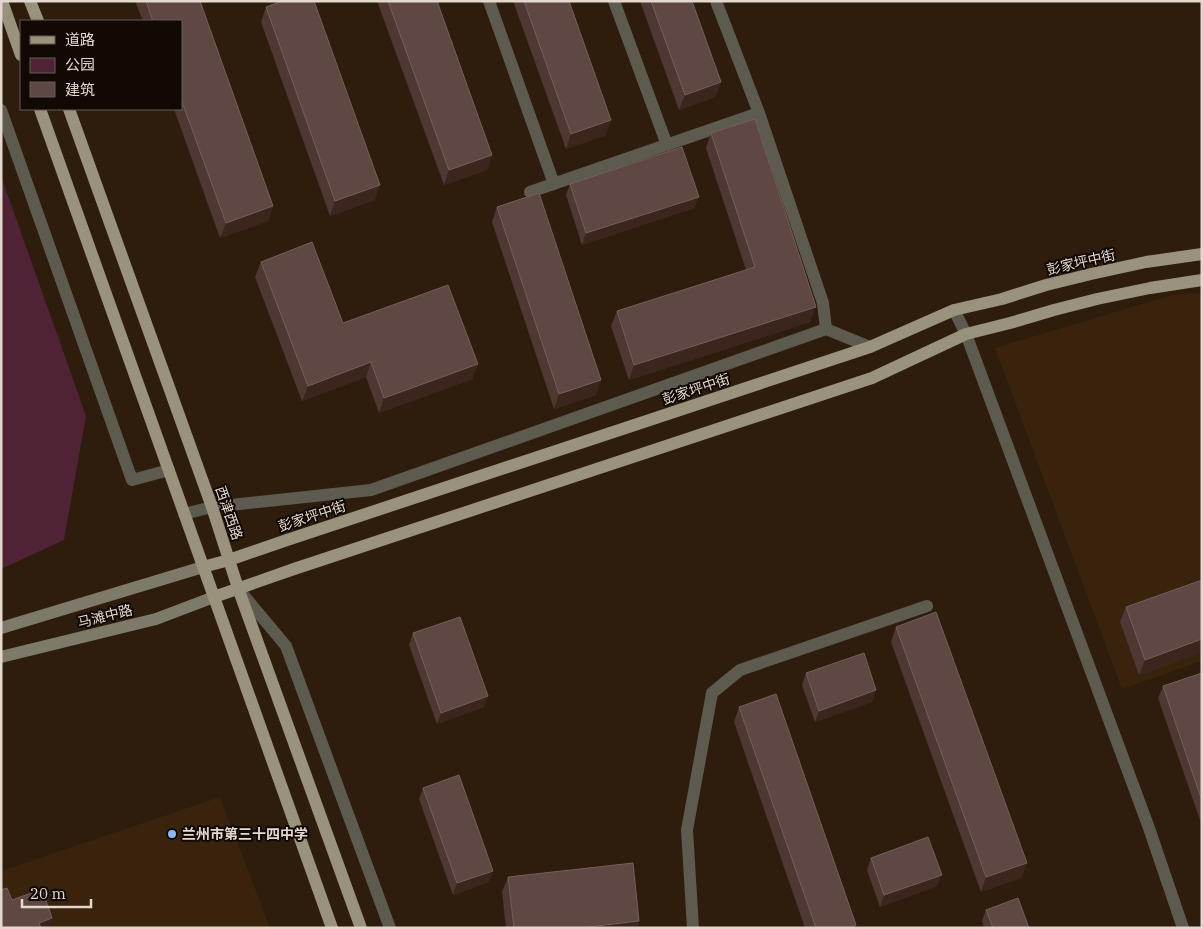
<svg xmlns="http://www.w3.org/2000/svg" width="1203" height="929" font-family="'IBM Plex Serif','Noto Sans SC',serif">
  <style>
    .built { fill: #39230d }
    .green { fill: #502235 }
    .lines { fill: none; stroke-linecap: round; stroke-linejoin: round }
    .street { stroke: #5d5a4f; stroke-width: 12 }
    .secondary { stroke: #7e7a69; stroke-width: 12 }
    .primary { stroke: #99937d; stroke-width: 12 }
    .wall { fill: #4f3733 }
    .shaded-wall { fill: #3b251d }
    .building { fill: #5f4843; stroke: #745f59 }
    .poi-dot { fill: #88bafc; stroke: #100904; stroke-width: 2 }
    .labels { text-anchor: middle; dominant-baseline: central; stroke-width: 4; stroke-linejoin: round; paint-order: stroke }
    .street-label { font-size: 14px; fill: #e4d8ce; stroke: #100904 }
    .poi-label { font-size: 14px; font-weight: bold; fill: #e4d8ce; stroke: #100904; text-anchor: start }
  </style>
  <rect width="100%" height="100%" fill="#2e1d0d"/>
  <path class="built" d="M1202 293V661L1122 689 995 348 1172 295Z
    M220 797 270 928H1V871Z"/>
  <path class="green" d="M1 176 86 416 64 540 1 569Z"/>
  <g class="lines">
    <path class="street" d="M489 1 554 184
      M614 1 667 145
      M716 1 759 113 823 303 826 329
      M1 110 132 480 169 470
      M530 192 759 113
      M954 310 966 334 1149 828 1183 928
      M184 514 212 507 371 490 826 329 870 347
      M240 591 286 646 390 928
      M693 928 687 830 712 693 740 670 927 606"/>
    <path class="secondary" d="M1 628 203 567
      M1 657 156 619 214 597"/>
    <path class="primary" d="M2 1 21 55
      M30 1 38 21
      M40 109 332 928
      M69 109 212 507 238 588 361 928
      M203 567 229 560 287 540 870 347 954 310 1002 299 1046 285 1091 274 1146 262 1202 254
      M214 597 294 569 872 378 966 334 1010 323 1054 310 1097 299 1150 288 1202 280"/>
  </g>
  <path class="wall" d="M135 1H200L273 206 268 221 220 238 174 109H181V21H143Z
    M377 1H437L492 155 487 170 444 185Z
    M513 1H569L606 135 566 149Z
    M640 1H692L721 82 715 97 679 110Z
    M266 7 375 200 330 216 261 22Z
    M711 133 810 322 629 380 611 326 617 311 746 270 706 148Z
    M570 184 694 208 582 245 566 195Z
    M497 207 596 395 554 409 492 222Z
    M261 262 343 323 478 364 472 379 379 413 366 377 302 401 255 277Z
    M1202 580V652L1139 675 1120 622 1126 607Z
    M896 627 1027 863 1021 878 981 892 891 642Z
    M413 633 484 707 437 724 409 645Z
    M806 673 872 702 815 722 802 685Z
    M1202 673V826L1158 698 1163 686Z
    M739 707 856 925 855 928H805L734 722Z
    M423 788 489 882 453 895 419 799Z
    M871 858 937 886 880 907 867 870Z
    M508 877 639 921 637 928H506L502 892Z
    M986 910 1029 928H984L982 921Z"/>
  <path class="shaded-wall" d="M721 82 715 97 679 110 685 95Z
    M611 120 606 135 566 149 571 134Z
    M492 155 487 170 444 185 449 170Z
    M380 185 375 200 330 216 335 201Z
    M699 197 694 208 582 245 586 233Z
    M273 206 268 221 220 238 226 223Z
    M816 307 810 322 629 380 634 365Z
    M371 362 366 377 302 401 308 386Z
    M478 364 472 379 379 413 384 398Z
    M601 380 596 395 554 409 559 394Z
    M1202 639V652L1139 675 1145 660Z
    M876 690 872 702 815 722 819 711Z
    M488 696 484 707 437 724 441 713Z
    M1027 863 1021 878 981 892 986 877Z
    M493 871 489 882 453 895 457 883Z
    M942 875 937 886 880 907 884 895Z
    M52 918 49 928H37L39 923Z
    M639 921 637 928H580Z
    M856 925 855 928H848Z"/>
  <path class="building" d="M146 1H200L273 206 226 223 181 99V21H153Z
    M282 1H314L380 185 335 201 266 7Z
    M388 1H437L492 155 449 170Z
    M524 1H569L611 120 571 134Z
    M651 1H692L721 82 685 95Z
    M755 119 816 307 634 365 617 311 755 267 711 133Z
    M682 147 699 197 586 233 570 184Z
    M539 193 601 380 559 394 497 207Z
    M312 242 343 323 448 285 478 364 384 398 371 362 308 386 261 262Z
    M1202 580V639L1145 660 1126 607Z
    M936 612 1027 863 986 877 896 627Z
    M460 617 488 696 441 713 413 633Z
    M864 653 876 690 819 711 806 673Z
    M1202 673V801L1163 686Z
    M776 694 856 925 848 928H816L739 707Z
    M459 775 493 871 457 883 423 788Z
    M928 837 942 875 884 895 871 858Z
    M633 863 639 921 580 928H514L508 877Z
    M7 888 12 900 42 889 52 918 39 923 41 928H1V890Z
    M1018 898 1029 928H993L986 910Z"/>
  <circle class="poi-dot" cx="172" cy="834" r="5"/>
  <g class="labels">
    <g class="street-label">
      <text transform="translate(1081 262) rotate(-13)">彭家坪中街</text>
      <text transform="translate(696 389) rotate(-18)">彭家坪中街</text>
      <text transform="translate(229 513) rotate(71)">西津西路</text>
      <text transform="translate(312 516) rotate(-18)">彭家坪中街</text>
      <text transform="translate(105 616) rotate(-14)">马滩中路</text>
    </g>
    <g class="poi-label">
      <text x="182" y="834">兰州市第三十四中学</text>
    </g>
  </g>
  <rect width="1203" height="929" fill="none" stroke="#e4d8ce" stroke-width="5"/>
  <rect x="20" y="20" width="162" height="90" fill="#100904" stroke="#655c55"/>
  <rect x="30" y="36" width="25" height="8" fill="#99937d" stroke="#655c55"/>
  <text x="65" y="45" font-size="15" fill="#e4d8ce">道路</text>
  <rect x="30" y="58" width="25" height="15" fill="#502235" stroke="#655c55"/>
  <text x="65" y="70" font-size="15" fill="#e4d8ce">公园</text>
  <rect x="30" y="82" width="25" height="15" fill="#5f4843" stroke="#655c55"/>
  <text x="65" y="95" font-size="15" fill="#e4d8ce">建筑</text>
  <path d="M22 899v8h69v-8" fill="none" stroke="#e4d8ce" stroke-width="2.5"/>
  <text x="30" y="899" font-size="15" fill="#e4d8ce" stroke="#100904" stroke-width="4" paint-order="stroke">20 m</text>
</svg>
